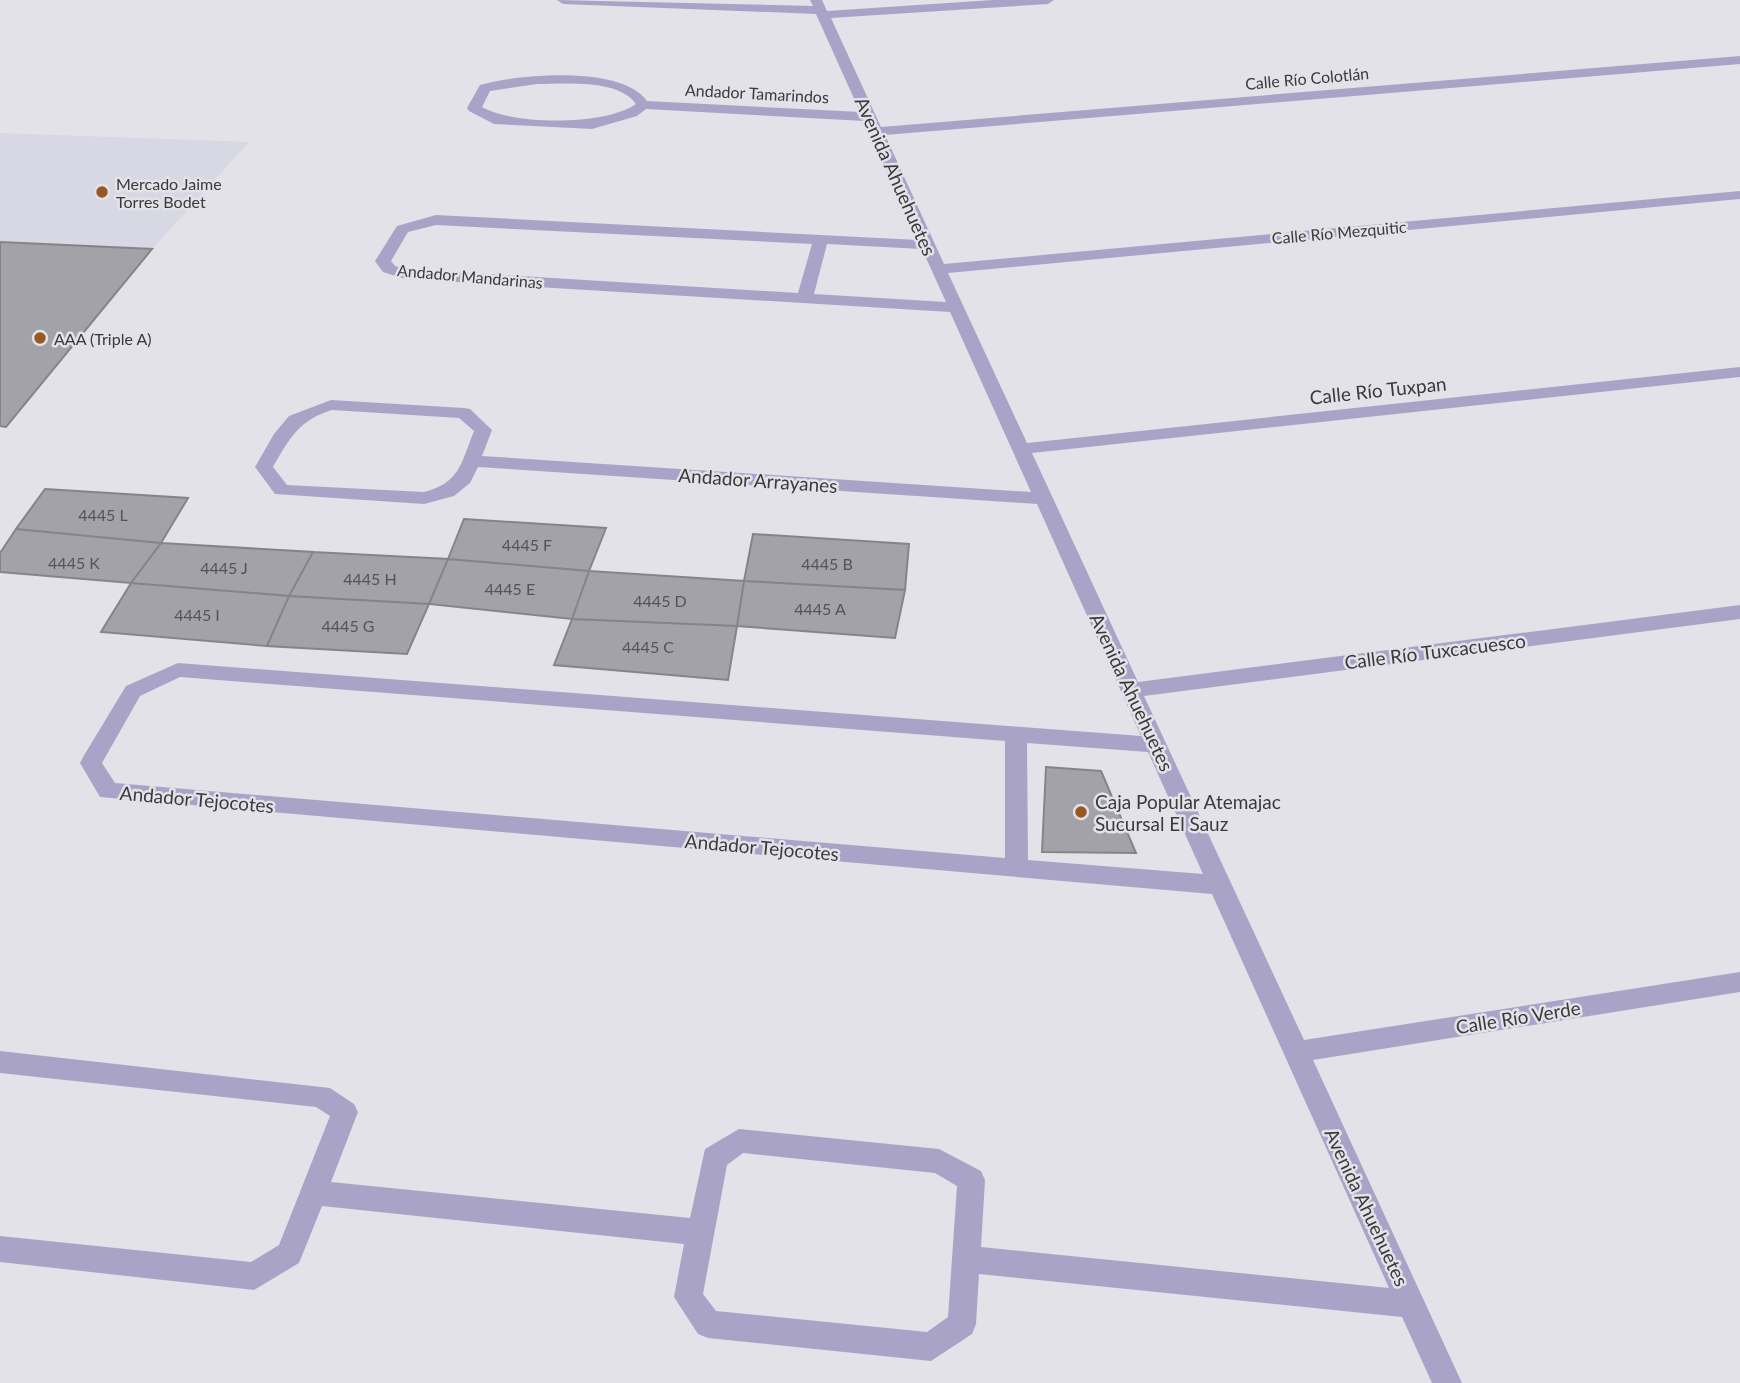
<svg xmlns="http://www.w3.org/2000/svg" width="1740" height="1383" font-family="Lato,sans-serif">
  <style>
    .built { fill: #d8d7e4 }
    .building { fill: #a3a2a8; stroke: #848489; stroke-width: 2 }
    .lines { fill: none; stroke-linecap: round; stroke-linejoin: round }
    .street { fill: #a9a4c7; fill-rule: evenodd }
    .poi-dot { fill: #97591f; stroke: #e3e2e8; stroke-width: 2.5 }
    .labels { text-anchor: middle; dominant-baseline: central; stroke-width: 5; stroke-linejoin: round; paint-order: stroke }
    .far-street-label { font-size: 16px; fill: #3a3a3c; stroke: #e3e2e8 }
    .far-poi-label { font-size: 16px; fill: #3a3a3c; stroke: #e3e2e8; text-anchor: start }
    .number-label { font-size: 16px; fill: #545457 }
    .street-label { font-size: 19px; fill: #3a3a3c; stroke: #e3e2e8 }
    .poi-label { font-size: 19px; fill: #3a3a3c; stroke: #e3e2e8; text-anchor: start }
  </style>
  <rect width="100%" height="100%" fill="#e3e2e8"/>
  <path class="built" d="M0 133 249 142 152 249 0 242Z"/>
  <path class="building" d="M0 242 152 249 6 427 0 426Z
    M45 489 188 498 161 543 16 529Z
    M464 519 606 528 589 571 448 559Z
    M16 529 161 543 131 583 0 572V553Z
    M753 534 909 544 905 590 744 581Z
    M161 543 313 552 289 596 131 583Z
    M313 552 448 559 429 604 289 596Z
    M448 559 589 571 572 619 429 604Z
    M589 571 744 581 737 626 572 619Z
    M744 581 905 590 895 638 737 626Z
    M131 583 289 596 267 646 101 632Z
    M289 596 429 604 407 654 267 646Z
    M572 619 737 626 728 680 554 665Z
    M1046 767 1101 771 1136 853 1042 852Z"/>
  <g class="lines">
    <path class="street" d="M557 0 813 6 810 0H822L827 11 993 0H1054L1048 4 831 18 881 127 1740 56V64L885 135 944 264 1740 191V199L948 273 1027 443 1740 367V377L1032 453 1138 682 1740 605V619L1144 696 1304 1040 1740 972V992L1313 1060 1462 1383H1432L1402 1317 979 1274 976 1324 972 1334 931 1361 708 1338 698 1334 674 1297 684 1244 322 1206 299 1263 254 1290 0 1262V1236L251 1262 279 1245 330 1116 316 1107 0 1073V1051L330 1088 354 1104 358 1112 331 1182 690 1218 705 1149 739 1129 939 1149 981 1171 985 1180 981 1247 1389 1288 1212 894 100 797 80 763 83 757 126 686 178 663 1141 736 1037 504 478 467 470 483 454 496 424 504 275 494 255 467 274 434 289 416 331 400 464 408 470 409 492 430 482 456 1031 492 950 312 405 279 383 272 375 261 397 226 436 215 918 240 864 121 646 109 637 116 592 129 494 124 469 111 467 108 480 85C518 74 622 65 647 101L860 112 816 14 563 4ZM537 84C564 84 618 78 636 104 605 126 513 125 482 107L490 91ZM436 225 812 244 798 293 406 269 395 266 391 261 408 232ZM827 244 922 249 946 302 814 294ZM332 410 459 418 474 431C461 463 460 483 424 492L287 485 273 467C289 439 299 420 332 410ZM180 677 1005 741V858L115 783 102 763 140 696ZM1027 743 1148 752 1203 874 1028 860ZM743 1153 935 1173 957 1186 948 1317 927 1332 716 1311 703 1294 727 1165Z"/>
  </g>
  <g class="poi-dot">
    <circle cx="102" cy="192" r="7"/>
    <circle cx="40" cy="338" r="7"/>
    <circle cx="1081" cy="812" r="7"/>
  </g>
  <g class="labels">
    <g class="far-street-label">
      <text transform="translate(1307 78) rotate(-5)">Calle Río Colotlán</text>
      <text transform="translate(757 93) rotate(3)">Andador Tamarindos</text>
      <text transform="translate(1339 232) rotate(-5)">Calle Río Mezquitic</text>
      <text transform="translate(470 276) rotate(5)">Andador Mandarinas</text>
    </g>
    <g class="far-poi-label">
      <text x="116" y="183">Mercado Jaime<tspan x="116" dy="18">Torres Bodet</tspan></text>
      <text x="54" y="338">AAA (Triple A)</text>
    </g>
    <g class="number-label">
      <text x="103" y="514">4445 L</text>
      <text x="527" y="544">4445 F</text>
      <text x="74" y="562">4445 K</text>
      <text x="827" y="563">4445 B</text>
      <text x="224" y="567">4445 J</text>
      <text x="370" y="578">4445 H</text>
      <text x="510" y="588">4445 E</text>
      <text x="660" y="600">4445 D</text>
      <text x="820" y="608">4445 A</text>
      <text x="197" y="614">4445 I</text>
      <text x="348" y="625">4445 G</text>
      <text x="648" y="646">4445 C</text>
    </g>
    <g class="street-label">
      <text transform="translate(896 176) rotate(66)">Avenida Ahuehuetes</text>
      <text transform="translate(1378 390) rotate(-6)">Calle Río Tuxpan</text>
      <text transform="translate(758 480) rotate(4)">Andador Arrayanes</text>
      <text transform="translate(1435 651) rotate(-7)">Calle Río Tuxcacuesco</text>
      <text transform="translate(1132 692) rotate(65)">Avenida Ahuehuetes</text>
      <text transform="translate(197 799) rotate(5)">Andador Tejocotes</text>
      <text transform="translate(762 847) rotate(5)">Andador Tejocotes</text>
      <text transform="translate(1518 1017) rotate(-9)">Calle Río Verde</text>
      <text transform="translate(1367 1207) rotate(65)">Avenida Ahuehuetes</text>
    </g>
    <g class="poi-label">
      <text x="1095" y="801">Caja Popular Atemajac<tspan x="1095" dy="22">Sucursal El Sauz</tspan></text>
    </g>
  </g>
</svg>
